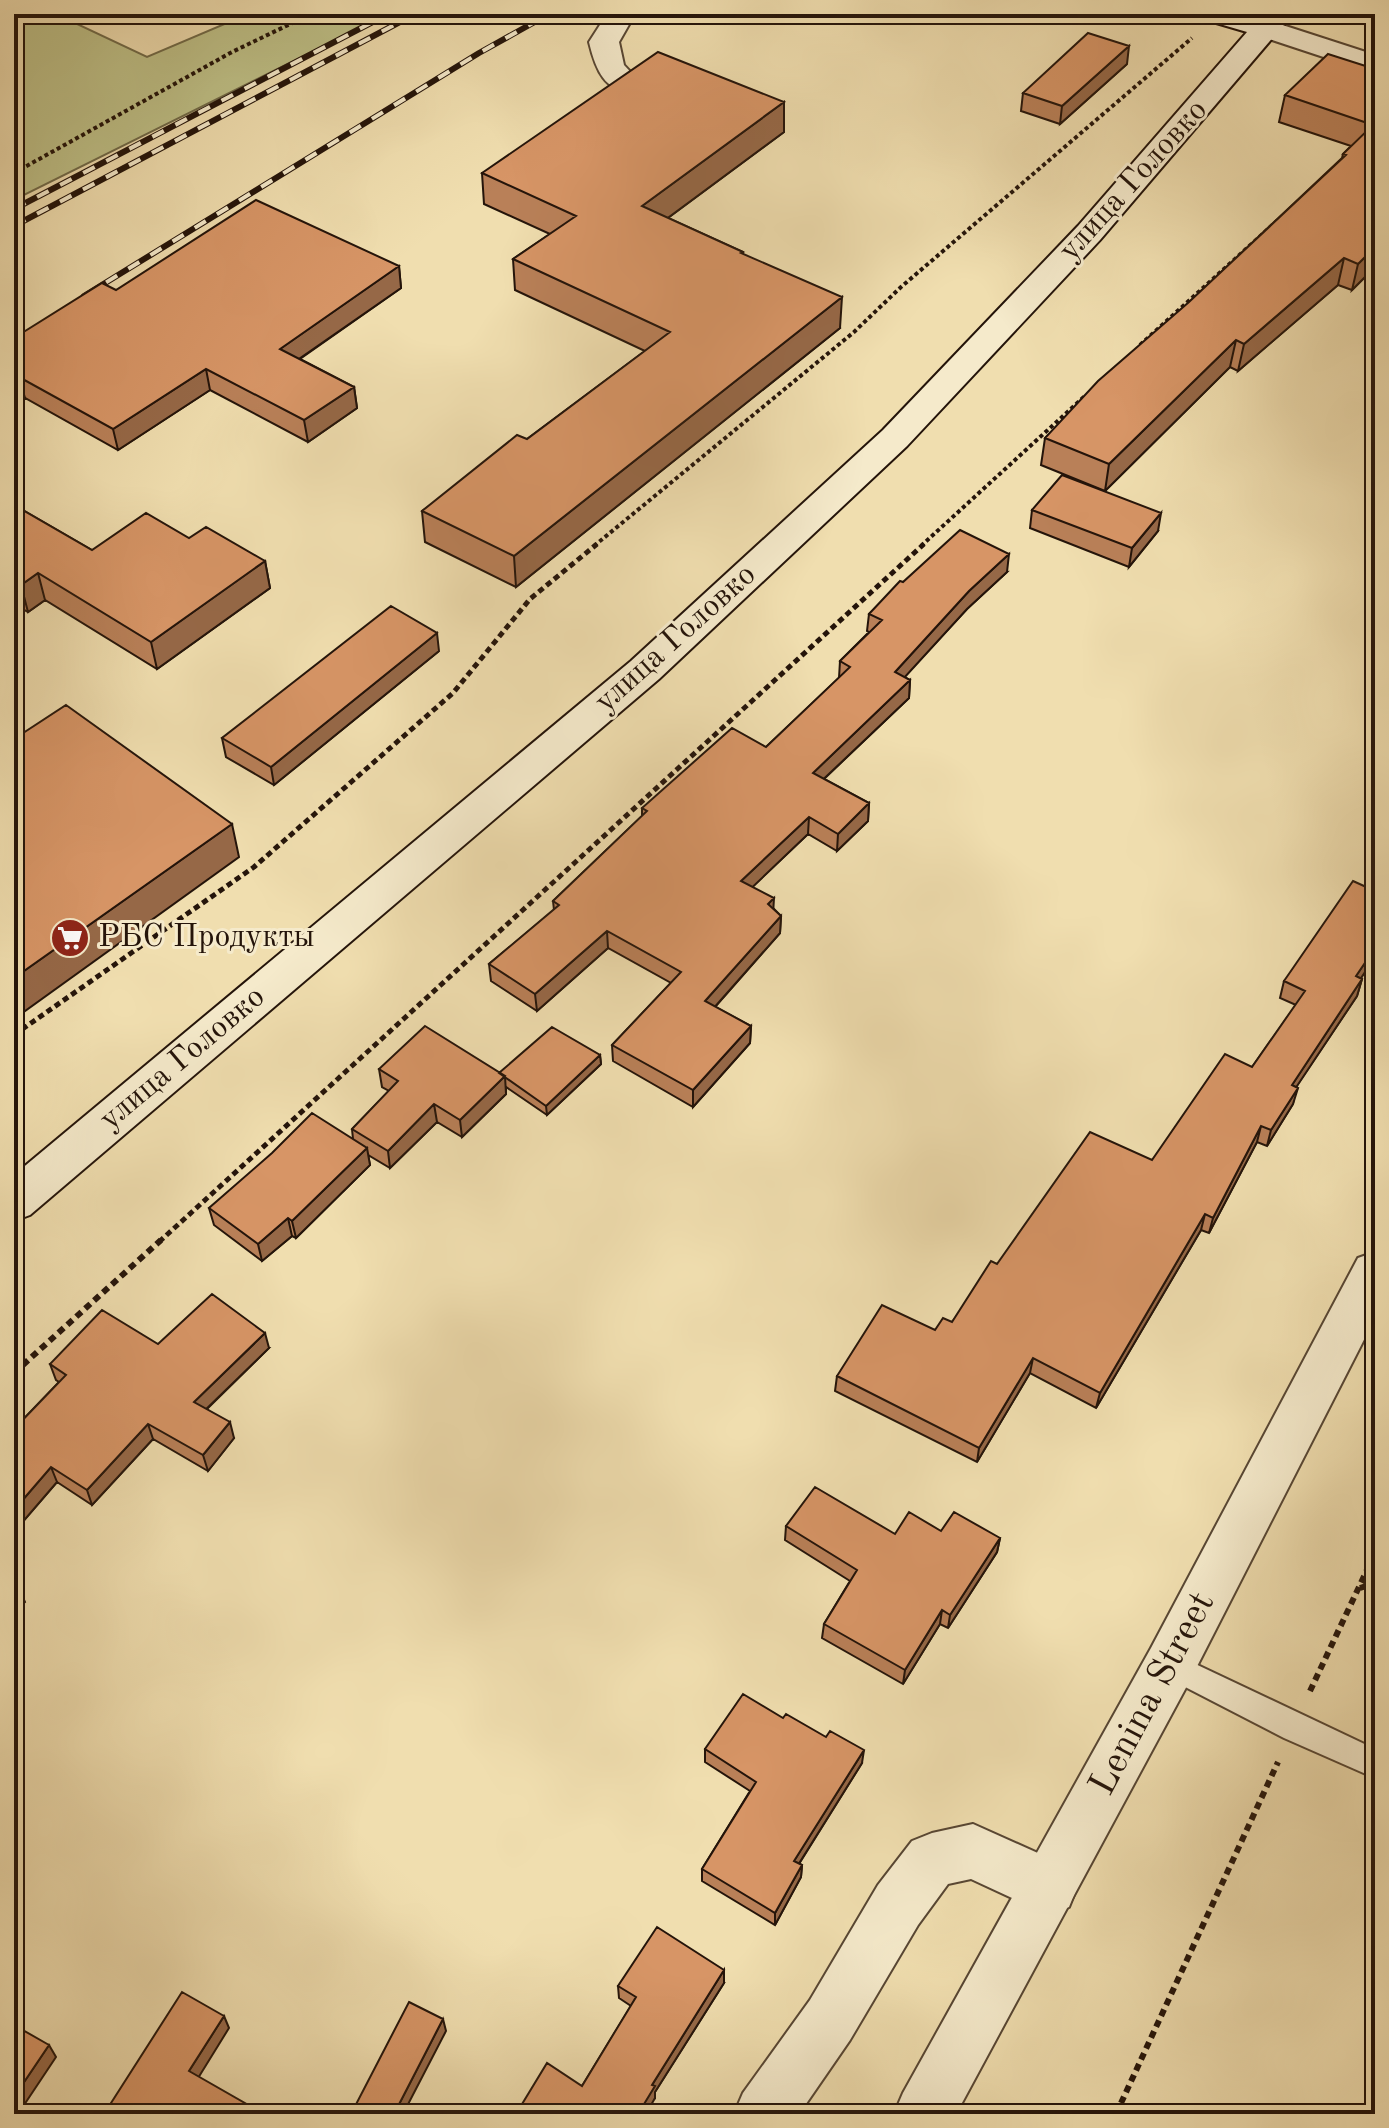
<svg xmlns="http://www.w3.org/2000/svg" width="1389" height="2128" font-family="'Old Standard TT',serif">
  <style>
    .green { fill: #bec087; stroke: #716a48; stroke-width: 2 }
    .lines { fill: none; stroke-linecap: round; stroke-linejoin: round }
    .service-casing { stroke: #574633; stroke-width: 4 }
    .minor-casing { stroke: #574633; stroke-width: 4 }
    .tertiary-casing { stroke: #574633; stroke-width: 4 }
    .secondary-casing { stroke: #24140a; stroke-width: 4 }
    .path-far2 { stroke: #24140a; stroke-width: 4; stroke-dasharray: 4 3; stroke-linecap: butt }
    .path-far1 { stroke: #24140a; stroke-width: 5; stroke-dasharray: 6 4; stroke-linecap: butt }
    .path { stroke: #24140a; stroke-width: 6; stroke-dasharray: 7 5; stroke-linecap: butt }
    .service { fill: #f5eacb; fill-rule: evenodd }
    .minor { fill: #f5eacb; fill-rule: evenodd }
    .tertiary { fill: #f5eacb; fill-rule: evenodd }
    .secondary { fill: #f5eacb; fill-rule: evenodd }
    .rail-casing { stroke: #24140a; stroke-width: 6 }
    .rail { stroke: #f5eacb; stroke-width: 4; stroke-dasharray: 13; stroke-linecap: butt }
    .wall { fill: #b98058; stroke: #24140a; stroke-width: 2 }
    .shaded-wall { fill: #966847; stroke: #24140a; stroke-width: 2 }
    .building { fill: #d79566; stroke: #24140a; stroke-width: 2 }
    .labels { text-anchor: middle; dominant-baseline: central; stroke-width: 6; stroke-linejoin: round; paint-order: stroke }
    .street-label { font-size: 32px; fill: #24140a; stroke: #f5eacb }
    .poi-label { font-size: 32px; fill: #24140a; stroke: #f5eacb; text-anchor: start }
    .near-street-label { font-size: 38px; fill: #24140a; stroke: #f5eacb }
  </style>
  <rect width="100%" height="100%" fill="#f0deaf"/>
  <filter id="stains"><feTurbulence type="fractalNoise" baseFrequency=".0025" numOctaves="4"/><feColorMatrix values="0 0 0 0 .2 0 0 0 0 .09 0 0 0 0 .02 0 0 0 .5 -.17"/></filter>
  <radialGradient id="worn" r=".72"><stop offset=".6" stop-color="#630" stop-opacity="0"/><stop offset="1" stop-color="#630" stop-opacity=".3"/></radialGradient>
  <path class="green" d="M14 14H56L147 57 248 14H388L14 200Z"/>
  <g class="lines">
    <defs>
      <path id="service" d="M1170 1652 1375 1749V1778L1284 1738 1160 1674 1156 1665 1160 1656Z"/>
      <path id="minor" d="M607 14H635L619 42 624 65 641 83 637 89C605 97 595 67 589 42Z
        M973 1824 1069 1867 1077 1887 1069 1907 1049 1915 971 1879 948 1884 918 1925 850 2040 799 2114H734L743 2093 810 2000 878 1885 912 1841 932 1833Z"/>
      <path id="tertiary" d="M1267 20 1375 55V74L1257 35 1252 29 1257 23Z
        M1375 1252V1318L1189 1682 956 2114H894L903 2093 1151 1648 1358 1258Z"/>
      <path id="secondary" d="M1202 14H1247L1260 18 1263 14H1293L1100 240 907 446 659 679 30 1215 14 1221V1175L631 661 883 430 1078 226 1247 32 1206 20Z"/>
    </defs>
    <use href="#service" class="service-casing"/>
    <use href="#minor" class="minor-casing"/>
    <use href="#tertiary" class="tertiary-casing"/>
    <use href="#secondary" class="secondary-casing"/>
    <path class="path-far2" d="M1156 14 1179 23
      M14 173 232 52 311 14
      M1140 345 1310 191
      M594 546 854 332 901 287 1192 38
      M921 546 1086 395"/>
    <path class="path-far1" d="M14 1035 254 867 453 693 530 599 597 544
      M159 1242 924 544"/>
    <path class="path" d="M14 1373 161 1240
      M1360 1588 1375 1583
      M1310 1691 1375 1553
      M1116 2114 1278 1762"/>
    <use href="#service" class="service"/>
    <use href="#minor" class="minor"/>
    <use href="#tertiary" class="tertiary"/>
    <use href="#secondary" class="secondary"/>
    <defs>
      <path id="rail" d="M14 209 388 14
        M14 226 415 14
        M84 296 479 53 549 14"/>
    </defs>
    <use href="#rail" class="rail-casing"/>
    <use href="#rail" class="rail"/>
  </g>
  <path class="wall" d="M1127 64 1060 124 1021 111 1023 93Z
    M1375 69V267L1352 290 1338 285 1238 371 1230 367 1105 491 1041 465 1045 438 1342 158 1343 154 1351 146 1279 122 1285 95Z
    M784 102V132L668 218 743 252V254L840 328 516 587 425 542 422 511 527 439 645 351 515 290 513 259 550 234 484 204 482 173Z
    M399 266 401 288 300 359 354 387 357 408 308 442 210 390 118 450 25 398 14 405V338L116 290Z
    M14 505 92 550 189 538 265 561 270 588 157 669 45 600 28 612 14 604Z
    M1032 510 1158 531 1129 567 1030 528Z
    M1007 572 967 609 904 677 910 680 909 698 824 779 869 803 868 821 837 851 808 834 752 887 781 916 780 933 715 1007 751 1026 750 1043 693 1107 613 1061 612 1045 671 983 608 948 537 1011 491 981 489 964 554 910 553 901 642 816V808L766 747 839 678 840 661 869 632 867 631 869 614 903 582Z
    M439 651 274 785 226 757 222 738Z
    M1375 891V957L1361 978 1362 979 1357 996 1296 1087 1293 1104 1267 1146 1257 1142 1209 1233 1201 1230 1096 1408 1030 1373 977 1462 835 1391 837 1376 952 1322 997 1264 1152 1160 1252 1067 1296 1005 1280 998 1284 981Z
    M600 1055 601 1064 547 1115 506 1087V1094L462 1137 437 1122 390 1168 368 1155 370 1165 296 1238 292 1236 262 1261 214 1225 209 1208 353 1139 352 1129 389 1091 382 1087 379 1069 499 1073Z
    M158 1344 269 1348 207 1409 234 1438 208 1471 153 1439 92 1505 57 1482 14 1532V1429L59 1382 56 1380 50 1364Z
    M786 1526 895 1534 941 1531 1000 1538 997 1552 948 1628 940 1624 903 1684 822 1638 824 1624 850 1581 785 1540Z
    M783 1718 862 1763 799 1864 802 1865 801 1877 775 1925 702 1881V1869L750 1791 705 1762V1749Z
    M724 1983 655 2092V2098L582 2086 631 2006 619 1998 618 1986Z"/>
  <path class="shaded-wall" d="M1129 46 1127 64 1060 124 1062 106Z
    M784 102V132L642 237V206Z
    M1375 247V267L1352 290 1358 264Z
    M1344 258 1338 285 1238 371 1244 344Z
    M399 266 401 288 283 370 280 349Z
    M842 297 840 328 516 587 514 556Z
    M1236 340 1230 367 1105 491 1109 464Z
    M206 369 210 390 118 450 113 429Z
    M19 377 25 398 14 405V380Z
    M354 387 357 408 308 442 304 420Z
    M1161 513 1158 531 1129 567 1132 548Z
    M1009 554 1007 572 967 609 893 690 895 672 969 591Z
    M265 561 270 588 157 669 151 642Z
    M38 573 45 600 28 612 21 585Z
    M437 633 439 651 274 785 271 767Z
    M910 680 909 698 812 790 813 773Z
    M869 803 868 821 837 851 838 834Z
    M809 817 808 834 741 898V881Z
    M232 824 239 857 14 1019V978Z
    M774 898 773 915 768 904Z
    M781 916 780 933 705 1018V1001Z
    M607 931 608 948 537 1011 535 994Z
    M1375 948V957L1351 993 1356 976Z
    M1362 979 1357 996 1287 1101 1292 1085Z
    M751 1026 750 1043 693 1107V1090Z
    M600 1055 601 1064 547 1115 546 1106Z
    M505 1076 506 1094 462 1137 460 1120Z
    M1298 1088 1293 1104 1267 1146 1271 1130Z
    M434 1104 437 1122 390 1168 388 1151Z
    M1261 1126 1257 1142 1209 1233 1213 1218Z
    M367 1148 370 1165 296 1238 292 1221Z
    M1205 1214 1201 1230 1096 1408 1100 1393Z
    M288 1218 292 1236 262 1261 258 1244Z
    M265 1333 269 1348 198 1417 194 1402Z
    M1033 1358 1030 1373 977 1462 979 1448Z
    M230 1422 234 1438 208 1471 203 1455Z
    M148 1424 153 1439 92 1505 87 1490Z
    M51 1467 57 1482 14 1532V1510Z
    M1000 1538 997 1552 948 1628 950 1615Z
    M18 1587 25 1602 14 1612V1590Z
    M942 1610 940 1624 903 1684 905 1670Z
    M864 1750 862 1763 793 1873 794 1861Z
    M802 1865 801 1877 775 1925V1913Z
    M724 1970V1983L655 2092V2098L646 2114H638L652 2085Z
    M224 2016 229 2028 195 2083 189 2071Z
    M443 2019 446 2031 403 2114H394Z
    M49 2045 56 2057 18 2114H14V2097Z"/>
  <path class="building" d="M1088 33 1129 46 1062 106 1023 93Z
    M658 52 784 102 642 206 743 252 741 253 842 297 514 556 422 511 517 435 527 439 670 332 513 259 576 216 482 173Z
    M1328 54 1375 69V247L1358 264 1344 258 1244 344 1236 340 1109 464 1045 438 1098 381 1189 302 1346 155 1343 154 1373 125 1285 95Z
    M256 200 399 266 280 349 354 387 304 420 206 369 113 429 19 377 14 380V338L102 283 116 290Z
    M1062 475 1161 513 1132 548 1032 510Z
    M14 505 92 550 146 513 189 538 206 527 265 561 151 642 38 573 21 585 14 581Z
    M960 530 1009 554 969 591 895 672 910 680 813 773 869 803 838 834 809 817 741 881 774 898 768 904 781 916 705 1001 751 1026 693 1090 612 1045 681 972 607 931 535 994 489 964 559 905 553 901 647 811 642 808 732 728 766 747 850 667 840 661 882 620 869 614 900 581 903 582Z
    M391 606 437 633 271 767 222 738Z
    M66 705 232 824 14 978V739Z
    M1353 881 1375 891V948L1356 976 1362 979 1292 1085 1298 1088 1271 1130 1261 1126 1213 1218 1205 1214 1100 1393 1033 1358 979 1448 837 1376 882 1305 935 1330 943 1318 952 1322 991 1261 997 1264 1090 1132 1152 1160 1225 1054 1252 1067 1305 991 1284 981Z
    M425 1026 505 1076 460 1120 434 1104 388 1151 352 1129 398 1081 379 1069Z
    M552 1027 600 1055 546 1106 499 1073Z
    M312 1113 367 1148 292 1221 288 1218 258 1244 209 1208 272 1153Z
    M212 1294 265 1333 194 1402 230 1422 203 1455 148 1424 87 1490 51 1467 14 1510V1429L66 1375 50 1364 102 1310 158 1344Z
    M815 1487 895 1534 909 1512 941 1531 954 1512 1000 1538 950 1615 942 1610 905 1670 824 1624 857 1570 786 1526Z
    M743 1694 783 1718 786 1714 826 1737 830 1731 864 1750 794 1861 802 1865 775 1913 702 1869 756 1782 705 1749Z
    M657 1927 724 1970 652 2085 655 2086 638 2114H516L547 2063 582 2086 636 1997 618 1986Z
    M182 1992 224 2016 189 2071 264 2114H104Z
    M409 2002 443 2019 394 2114H351Z
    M14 2025 49 2045 14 2097Z"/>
  <defs>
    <symbol id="supermarket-disc" viewBox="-11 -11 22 22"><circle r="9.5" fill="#8f2418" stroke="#f5eacb"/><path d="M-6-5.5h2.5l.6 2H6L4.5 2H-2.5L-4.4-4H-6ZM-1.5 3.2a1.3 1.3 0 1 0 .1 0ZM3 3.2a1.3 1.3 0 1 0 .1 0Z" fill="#fff"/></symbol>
  </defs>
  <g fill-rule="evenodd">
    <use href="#supermarket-disc" x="48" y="916" width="44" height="44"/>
  </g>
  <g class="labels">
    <g class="street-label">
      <text transform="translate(1134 181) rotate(-48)">улица Головко</text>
      <text transform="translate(676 639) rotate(-42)">улица Головко</text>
      <text transform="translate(183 1059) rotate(-40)">улица Головко</text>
    </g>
    <g class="poi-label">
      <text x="98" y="938">РБС Продукты</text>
    </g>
    <g class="near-street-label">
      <text transform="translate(1153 1694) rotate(-62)">Lenina Street</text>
    </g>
  </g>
  <rect width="1389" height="2128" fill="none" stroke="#f0deaf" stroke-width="48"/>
  <rect x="16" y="16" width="1357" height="2096" fill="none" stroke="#24140a" stroke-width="4"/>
  <rect x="24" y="24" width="1341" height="2080" fill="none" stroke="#24140a" stroke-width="2"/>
  <rect width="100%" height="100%" filter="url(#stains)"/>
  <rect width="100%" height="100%" fill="url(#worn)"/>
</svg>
